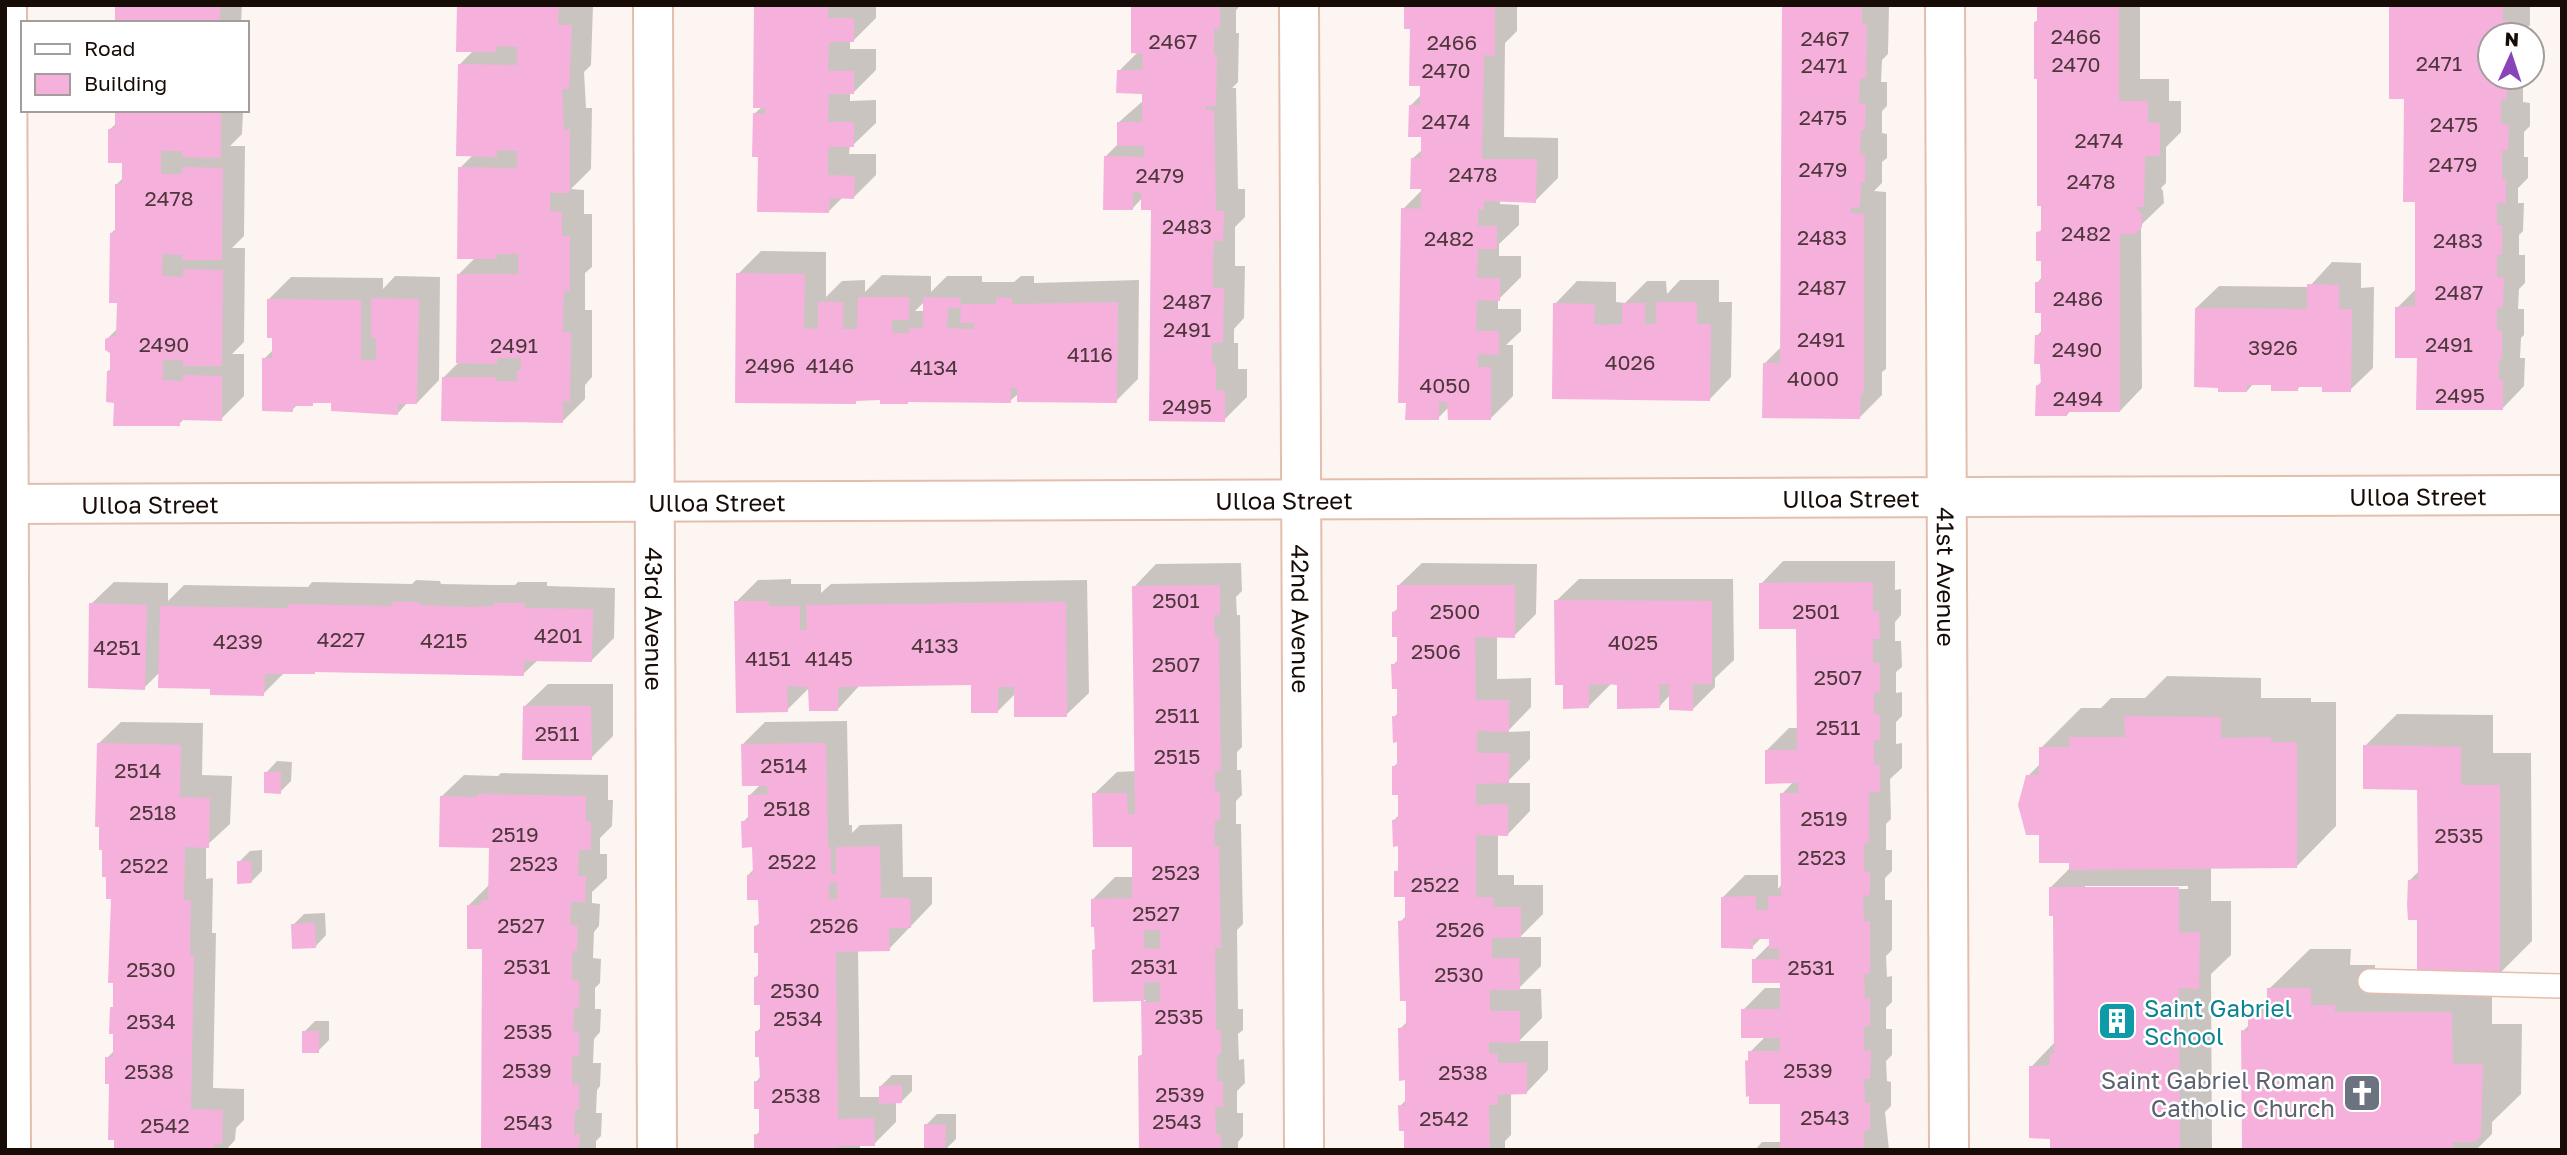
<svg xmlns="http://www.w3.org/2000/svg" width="2567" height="1155" font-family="'Golos Text',sans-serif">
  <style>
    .shadow { fill: #0003; fill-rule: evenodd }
    .building { fill: #f5b1dc; fill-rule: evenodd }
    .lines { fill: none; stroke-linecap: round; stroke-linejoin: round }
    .service-casing { stroke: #e4bead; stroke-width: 26 }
    .minor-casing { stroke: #e4bead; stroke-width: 42 }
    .service { stroke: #fff; stroke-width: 23 }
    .minor { stroke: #fff; stroke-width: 38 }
    .labels { text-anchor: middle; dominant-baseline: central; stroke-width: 5; stroke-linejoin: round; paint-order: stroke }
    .number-label { font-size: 21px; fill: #4f353c }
    .street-label { font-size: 24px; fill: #180c07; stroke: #fff }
    .culture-label { font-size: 24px; fill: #0d838f; stroke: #fff; text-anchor: start }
    .worship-label { font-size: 24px; fill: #5b616d; stroke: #fff; text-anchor: end }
  </style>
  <rect width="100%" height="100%" fill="#fdf5f2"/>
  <path class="shadow" d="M117 5H242L241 23H115Z
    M459 5H593L591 65 584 72 586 108H592L591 169 571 189 584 190V214H592V267L585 273V310H592V377L585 385V399L562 422 444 377 458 363 459 274 476 257 460 168 474 154 459 65 474 50Z
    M756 5H876V18L853 41H850V49H876V70L854 92H850V101L876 100V123L853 145H850L849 154H876V175L854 197H843L829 211 759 156 754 114 762 107Z
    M1133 5H1241L1236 10V33H1239L1238 82 1232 88H1236L1238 189H1245V217L1235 227V266H1245L1244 318 1234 329V343H1238V369H1247V397L1224 420 1153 208 1143 197 1133 208 1105 157 1119 143V122L1144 100V92L1119 71 1138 52Z
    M1406 5H1517V31L1505 43 1504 137 1558 138V178L1535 201 1500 200V204L1519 205V225L1499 244V256H1521V277L1498 300V309H1521V331L1506 345H1513V396L1490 419 1449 407 1438 418 1403 209 1425 187 1412 159 1423 149V135L1410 106 1422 94Z
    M1784 5H1889L1888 54 1882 60 1881 82H1887V106L1882 111V133L1887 134V158L1882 162V183L1874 191 1886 192V369L1882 372V395L1860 417 1764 364 1781 347Z
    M2039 5H2140V79H2169V101H2181V132L2166 147V183L2161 188 2163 191 2164 203 2141 225 2142 388 2120 411 2071 410 2067 415 2037 386 2042 381 2037 336 2043 329V312L2037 283 2042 277 2043 259 2038 233 2043 228 2035 22 2039 19Z
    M2391 5H2530V25L2524 31V35H2490V77H2526L2523 80V102L2530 103V126L2524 132V157H2528V178L2518 188V203H2524L2523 231 2519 235V255H2525V283L2519 289 2518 309H2524V335L2521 338 2520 358H2525L2524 386 2502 409 2419 356 2397 308 2417 288V200L2406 97Z
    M117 110H243L242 134 230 146H245L244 236 232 248H245L244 342 232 354H244V396L221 419 185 418 179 424 116 401 108 371 112 368V352L107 339 118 328 119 301 111 233 117 228V184L123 178V161L110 129 117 123Z
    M761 251 826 252V297L842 281 865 280V292L882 275 931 276V292L947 276H982V282H1014L1021 276H1034V283L1139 280 1138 379 1116 401 1019 393 1010 401 882 399H859L855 402 738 274ZM925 301V311H915Z
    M2332 262 2361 263V288L2374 287 2373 368 2350 390 2324 386 2301 385 2297 390 2272 384 2254 383 2247 391 2196 308 2219 286 2309 287Z
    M395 276 440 277 439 380 417 403 408 402 398 413 332 401 298 404 292 410 264 359 274 349 269 299 291 277 383 278V289Z
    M1680 280H1719V302H1732L1731 377 1709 400 1555 304 1577 281 1616 282V302L1625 303 1647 281H1666L1667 294Z
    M1783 561H1895V590L1901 589V615L1895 622V641H1901L1902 667 1896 672V693L1902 692V716L1896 722V744L1902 743V768L1890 779 1891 819 1886 824V850H1892V871L1885 878V900H1892V950L1886 956 1887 977 1892 976V1002L1886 1008V1029H1892V1055L1886 1061 1887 1081 1891 1082V1106L1885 1112 1889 1150H1755L1762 1142H1782V1102L1747 1061 1750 1058V1052L1766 1036 1743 1010 1765 988H1782V982L1754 960 1771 943 1770 937H1762L1752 947 1723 897 1745 875H1778V889L1782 884V794L1794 781 1767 750 1789 728H1798V627L1761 584Z
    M1241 563 1242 591 1236 597 1237 615H1240L1242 747 1237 752V770H1241L1242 795 1236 801V824H1241L1243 924 1237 930 1238 1009H1243V1030L1238 1034 1239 1060 1244 1059 1245 1083 1237 1091V1113H1243V1136L1238 1142V1150H1140L1139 1057 1144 1052 1143 1002 1146 1000H1095L1097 947 1093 899 1115 877H1134V845L1094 794 1117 772 1137 771 1134 587 1156 564Z
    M1422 563 1537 564 1536 614 1514 636H1497V679L1531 678V707L1507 732 1530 731V759L1506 783H1530V811L1508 834H1498V875H1514V885H1543V914L1520 937H1541V966L1518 989H1541L1542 1018 1519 1041H1548V1070L1526 1093H1511V1135L1505 1141V1150H1406V1130L1400 1106 1407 1099 1400 1029 1408 1021 1400 922 1407 915 1406 895 1396 872 1400 868V845L1394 820 1400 814V793L1393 767 1399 762V740L1394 717 1399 712V687L1393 665 1399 659V635L1394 612 1399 607V585Z
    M791 579V584H821V593L831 584 1087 580 1089 693 1066 715 1016 693 998 711 973 683 860 685 838 709 810 687 787 710 736 602 758 580Z
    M1579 579H1733L1734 660 1715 678V687L1693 709 1670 695 1659 707 1619 683 1611 684 1588 707 1556 601Z
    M416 580 440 581 441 584 494 585H515L518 582H547V586L615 588 614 638 591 661 538 660 523 674 316 670 285 672 263 694 212 688 160 672 144 688 91 604 114 582 168 583V601L184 585 308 587 312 582 412 584Z
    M2167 676 2261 678V698H2311V702H2336V826L2296 867H2211V901H2231V955L2211 974 2212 1150H2055L2031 1067 2055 1042V915L2050 888 2071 867V862L2041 834 2028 776 2041 763V748L2081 708H2101L2111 698H2145ZM2085 886H2188V889H2085Z
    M548 684H613V736L591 758 525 706Z
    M2397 714 2493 715V753H2531L2532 941 2499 974H2492V1024H2522L2521 1094 2492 1122V1134L2476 1150H2243V1031L2250 1024V1014L2269 995V989L2310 949H2351L2350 965H2375V973H2419V918L2410 880 2419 871V788L2365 746Z
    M847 721 849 825H852V833L860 825 902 824 903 877H932V904L889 949 858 950 860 1097H881V1086L892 1075H912V1091L901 1102H896V1122L874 1144H860V1150H756V1135L761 1130V1107L756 1082 761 1076 756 1032 762 1027V1003L756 977 760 973 756 926 761 922 760 898 748 875 754 869V846L743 822 750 815 749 796 761 784 743 744 765 722Z
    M121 722 203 723 202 775 232 776 230 824 206 846V879L213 878 212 933H216L213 1088 244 1089V1120L236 1128 235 1140 226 1150H115L107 1058 115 1050V1032H111L115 982 113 897 98 744Z
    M277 761 292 762 291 781 280 792 266 773Z
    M501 773 608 775V800H613L612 826 600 838V854H607V878L592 892V903L600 904 599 926 594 932 593 958 601 959 600 983 595 988V1009H601L600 1032 594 1039 593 1063H601L600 1086 597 1090 596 1113H602L601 1136 596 1141V1150H483L484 947 469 905 490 884 491 846 441 797 464 775 498 776Z
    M262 850V871L251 882 239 862 250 851Z
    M325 913 326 935 315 947 293 925 304 914Z
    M315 1021H329V1040L318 1051 304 1032Z
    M937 1114H956V1139L945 1150H925L926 1125Z"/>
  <path class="building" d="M115 5H220V23H115Z
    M457 5H559L558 25H572L569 89H562L564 130 570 129V193H550V211L562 212V236H570V291H564L563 316V332H571L570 402 563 401V423L441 421 442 377H496V381H517V370H521V358H497V364L456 363 457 274H518V254H497V259H457L458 167 517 168V151L497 150V157L456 156 458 64 517 65V47L496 46V52H456Z
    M754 5H828V18H854V42H829L828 71H854V94H829L828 122H854V147H828V175L855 176 854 199 830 198 829 213 757 212 758 157H752L753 113 765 114V108H753Z
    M1131 5H1220V29H1214V55L1217 54 1216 106H1206V110H1214L1216 211H1224L1223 241H1214L1213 263V287L1224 288 1223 343H1212V365H1216V391L1225 390V422L1149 421 1151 210H1141V193L1133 192V210H1103L1104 156 1144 157V146H1117V122H1142V94L1116 93 1117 70H1142L1143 54 1131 53Z
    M1404 5H1495V56L1484 55 1482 159H1537L1536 203 1484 201V210L1478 209V226H1497V249H1478L1477 278H1500V301L1477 300 1476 331H1499V355L1478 354V367H1491V420H1448L1447 402H1439V420H1405L1406 403H1398L1401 208 1421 209V189H1410L1411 158H1421V137H1408L1409 105H1420V86H1409L1410 29H1404Z
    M1782 5H1862V25L1867 24 1866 78 1860 79 1859 104 1866 103 1865 130H1861L1860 155H1865V182H1861L1860 207 1850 208 1851 213 1864 214V393H1861L1860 419 1762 418 1763 363H1780Z
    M2037 5H2119V101H2148V122L2160 123V156H2145L2144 207H2135L2142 214V227L2135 234H2120V412H2067V416H2035L2036 385H2041L2040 364H2034L2035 335H2041V313H2035V282H2041V261H2036V232L2041 231V206H2037V79H2034V22H2037Z
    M2389 5H2503V21H2509L2508 35H2490V77H2507V99H2501V124L2509 125 2508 150H2502V179L2506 178V203H2497V225H2502V255H2497V277H2504L2503 307 2497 308V330L2502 331V359H2499V380H2503V410H2416L2417 358H2395V307L2415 306V202H2403L2404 99H2389Z
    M115 110H221V158L182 157V151H161V174H182V167L223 168 222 260H182V255L163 254 162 269 163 276 183 277V269L223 270 222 366H183V360H163V380L183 381V375L222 376V421L180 420V426H113L114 403 106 402 107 371H110V353L105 350V339L116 335 117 303H109L110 233H115V184H122V163H108V129H115Z
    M736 273 805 274 804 328 818 329V302H843V329H857L858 297H909V320H892V333H909V328H923V297L961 298 960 304H996L997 297 1012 298V304L1118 302 1117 403 1017 402V388H1011V403L908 402V404H880V400L856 401V404L735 403ZM948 308H961L960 323H974V329L947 328Z
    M2307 284 2339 285V309H2352L2351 392H2322V387H2298V391H2271V385H2247V392H2218V388L2194 387 2195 308 2307 309Z
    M371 298 419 299 417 404H398V415L331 411V403H313V406H293V412L262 411V358H272V338H267V299L361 300V360H376V338H371Z
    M1656 302H1697V324H1711L1710 401 1552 399 1553 303 1595 304 1594 324 1604 325 1622 324V303H1645V324H1656Z
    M1873 582V611H1879L1880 639H1873V663H1880V691L1874 692V714H1880V740H1874V765H1880V792H1869V843L1864 844V872L1870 871V895L1863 896 1864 922 1870 921V974H1864L1865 998H1870V1026H1864V1051L1871 1050 1870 1079H1864L1865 1103H1870V1130H1864V1150H1780V1104H1749V1096L1746 1097 1745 1060 1748 1061V1051H1780V1038H1741V1009H1780V983H1752V959H1779V948L1769 949V939H1753V949L1721 948V897L1756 896V910H1768V896H1781L1780 793H1798V783L1765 784V750H1797L1796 629H1759V583Z
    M1220 585V615H1214L1215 637H1219L1221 771 1215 772V791L1220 792V820H1215L1214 846H1219L1221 948H1215L1216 1030 1221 1031V1054L1217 1055V1081H1223V1107H1215L1216 1134 1221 1135V1150H1139L1138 1056 1142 1055 1141 1001 1093 1002 1092 950 1095 949 1094 927H1091V899L1132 898V847H1093L1092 793H1127L1128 814H1135L1132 586ZM1144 930H1160V949L1144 948ZM1160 982V1002H1144V983Z
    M1397 585H1515V638L1475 637 1476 700H1509V732L1477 731V753H1509V783L1476 784V805L1508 804V836L1476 835V897H1493V907H1521V938H1492V958H1519L1520 990H1490V1011H1520V1043L1489 1042V1053L1498 1054V1063H1527V1094L1498 1095V1105H1489L1490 1150H1404V1131H1399L1398 1105 1405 1106V1080L1399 1081 1398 1028 1406 1027V1001H1400L1398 921 1405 920V897H1394V871H1398V846L1393 847 1392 820 1398 819V795H1392V766H1397V742L1393 743 1392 716 1397 717V689H1392L1391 664H1397V637H1392V612L1397 611Z
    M1554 600 1712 601V684H1693V711L1669 710V684H1659L1660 708 1617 709V685L1607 684 1589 685V708L1563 709V685H1555Z
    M734 601H769V606H800V630H807L806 605 1066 602 1067 717H1014V687H998V713H971V685L838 687V711H809L808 687 787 686 788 712 736 713Z
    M392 602H419V605L470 607 494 606V603H525V608L593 609 592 662 524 661V676L315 672V674H265L264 696 210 695V689L158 688 160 606 288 608V604L392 606Z
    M89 603 147 605 145 690 88 688Z
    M523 706H591L592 760H522Z
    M2124 716 2221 717V738L2271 737V742H2297V868L2069 870V863H2039V835H2026L2018 805 2026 775H2039V747H2069V737H2125Z
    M97 743 181 745 180 797 210 798 209 848 185 847 184 900H191L190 955H194L191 1109 223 1110 222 1144H214V1150H114V1140H108L109 1084H105V1057H113V1034H109L110 1007H113V983H108L111 899H106V877H102V850H99V827H95Z
    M826 743 828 847H831V874H836V847L880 846 881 898H910L911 928H889L890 951 836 952 838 1119 874 1118 875 1146H838V1150H754V1134L759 1135V1109H754V1081L760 1082 759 1057H755V1031L760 1032V1005H754V977H758V953H754V926L759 925 758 900H747V875H753L752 847 742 848 741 821H748V795L768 794 767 786H742L741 744ZM837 882V899H829V883Z
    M2363 745 2461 747V785H2500V976L2417 977V920H2408L2407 905 2408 880 2418 879 2417 790 2363 789Z
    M264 772H281V794L264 793Z
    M477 794 586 796V821L591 822V850H579L578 876H586L585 902H571L570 925 578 926 577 951H572V980H579V1007H574L573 1031H579V1056L572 1057V1085L579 1084V1110H575L574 1135 580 1134 579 1150H481L482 949H467V905H481V900H488L489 848 439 847 440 796 477 797Z
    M237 861H251L252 883 237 884Z
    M2049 887H2179V933L2200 932 2199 989 2179 988 2180 1150H2050V1139L2029 1138V1066H2049L2050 1054 2054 1053 2053 916H2049Z
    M315 923 316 948 292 949 291 924Z
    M2267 988H2311V1005H2335V1012H2452L2453 1064H2483L2481 1136 2475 1142H2453V1150H2242L2241 1030 2248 1031V1013H2267Z
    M302 1031H319V1053H302Z
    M902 1085V1103L879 1104V1086Z
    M924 1124 946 1125 945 1150H924Z"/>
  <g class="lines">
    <defs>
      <path id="service" d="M2370 981 2562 986"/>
      <g id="minor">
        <path d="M7 5 11 1150"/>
        <path id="s1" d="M653 5 657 1150"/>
        <path id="s2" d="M1299 5 1304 1150"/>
        <path id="s3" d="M1945 5 1949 1150"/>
        <path id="s4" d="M5 504 2562 495"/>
      </g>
    </defs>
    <use href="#service" class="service-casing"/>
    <use href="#minor" class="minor-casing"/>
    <use href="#service" class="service"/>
    <use href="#minor" class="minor"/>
  </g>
  <defs>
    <symbol id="building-square" viewBox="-11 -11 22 22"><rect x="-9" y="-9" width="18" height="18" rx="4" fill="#0f9aa8" stroke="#fff"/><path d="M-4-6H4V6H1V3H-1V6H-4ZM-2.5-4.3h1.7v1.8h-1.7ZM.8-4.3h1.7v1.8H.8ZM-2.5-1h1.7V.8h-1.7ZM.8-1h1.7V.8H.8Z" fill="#fff"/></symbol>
    <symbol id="church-square" viewBox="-11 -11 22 22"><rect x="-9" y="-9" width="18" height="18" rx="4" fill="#6b7280" stroke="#fff"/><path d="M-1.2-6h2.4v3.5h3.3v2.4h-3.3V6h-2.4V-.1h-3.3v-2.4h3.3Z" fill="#fff"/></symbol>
  </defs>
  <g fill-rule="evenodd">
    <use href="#building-square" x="2095" y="999" width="44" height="44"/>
    <use href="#church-square" x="2340" y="1071" width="44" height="44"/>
  </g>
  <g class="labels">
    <g class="number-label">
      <text x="2076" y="36">2466</text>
      <text x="1825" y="38">2467</text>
      <text x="1173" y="41">2467</text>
      <text x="1452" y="42">2466</text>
      <text x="2439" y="63">2471</text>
      <text x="2076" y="64">2470</text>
      <text x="1824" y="65">2471</text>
      <text x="1446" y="70">2470</text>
      <text x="1823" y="117">2475</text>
      <text x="1446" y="121">2474</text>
      <text x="2454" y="124">2475</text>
      <text x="2099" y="140">2474</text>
      <text x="2453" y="164">2479</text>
      <text x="1823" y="169">2479</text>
      <text x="1473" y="174">2478</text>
      <text x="1160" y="175">2479</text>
      <text x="2091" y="181">2478</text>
      <text x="169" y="198">2478</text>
      <text x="1187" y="226">2483</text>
      <text x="2086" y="233">2482</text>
      <text x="1822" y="237">2483</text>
      <text x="1449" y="238">2482</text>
      <text x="2458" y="240">2483</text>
      <text x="1822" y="287">2487</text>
      <text x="2459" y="292">2487</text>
      <text x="2078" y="298">2486</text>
      <text x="1187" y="301">2487</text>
      <text x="1187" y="329">2491</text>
      <text x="1821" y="339">2491</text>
      <text x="164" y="344">2490</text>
      <text x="2449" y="344">2491</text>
      <text x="514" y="345">2491</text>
      <text x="2273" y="347">3926</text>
      <text x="2077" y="349">2490</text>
      <text x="1090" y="354">4116</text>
      <text x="1630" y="362">4026</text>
      <text x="770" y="365">2496</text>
      <text x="830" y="365">4146</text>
      <text x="934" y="367">4134</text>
      <text x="1813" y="378">4000</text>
      <text x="1445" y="385">4050</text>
      <text x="2460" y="395">2495</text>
      <text x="2078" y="398">2494</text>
      <text x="1187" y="406">2495</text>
      <text x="1176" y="600">2501</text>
      <text x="1455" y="611">2500</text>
      <text x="1816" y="611">2501</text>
      <text x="558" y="635">4201</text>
      <text x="341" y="639">4227</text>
      <text x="444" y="640">4215</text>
      <text x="238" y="641">4239</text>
      <text x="1633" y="642">4025</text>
      <text x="935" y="645">4133</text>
      <text x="117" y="647">4251</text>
      <text x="1436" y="651">2506</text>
      <text x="768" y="658">4151</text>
      <text x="829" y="658">4145</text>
      <text x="1176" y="664">2507</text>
      <text x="1838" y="677">2507</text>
      <text x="1177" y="715">2511</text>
      <text x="1838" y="727">2511</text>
      <text x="557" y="733">2511</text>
      <text x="1177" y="756">2515</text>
      <text x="784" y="765">2514</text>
      <text x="138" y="770">2514</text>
      <text x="787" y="808">2518</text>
      <text x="153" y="812">2518</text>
      <text x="1824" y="818">2519</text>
      <text x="515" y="834">2519</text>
      <text x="2459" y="835">2535</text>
      <text x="1822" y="857">2523</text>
      <text x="792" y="861">2522</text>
      <text x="534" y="863">2523</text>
      <text x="144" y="865">2522</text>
      <text x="1176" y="872">2523</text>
      <text x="1435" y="884">2522</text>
      <text x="1156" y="913">2527</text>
      <text x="521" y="925">2527</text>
      <text x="834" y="925">2526</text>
      <text x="1460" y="929">2526</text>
      <text x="527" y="966">2531</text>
      <text x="1154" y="966">2531</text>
      <text x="1811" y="967">2531</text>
      <text x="151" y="969">2530</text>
      <text x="1459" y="974">2530</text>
      <text x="795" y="990">2530</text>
      <text x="1179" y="1016">2535</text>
      <text x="798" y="1018">2534</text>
      <text x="151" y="1021">2534</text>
      <text x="528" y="1031">2535</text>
      <text x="527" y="1070">2539</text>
      <text x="1808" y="1070">2539</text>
      <text x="149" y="1071">2538</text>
      <text x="1463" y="1072">2538</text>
      <text x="1180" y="1094">2539</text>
      <text x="796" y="1095">2538</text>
      <text x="1825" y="1117">2543</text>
      <text x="1444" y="1118">2542</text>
      <text x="1177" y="1121">2543</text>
      <text x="528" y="1122">2543</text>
      <text x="165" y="1125">2542</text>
    </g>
    <g class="street-label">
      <text stroke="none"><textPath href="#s4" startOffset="2413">Ulloa Street</textPath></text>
      <text stroke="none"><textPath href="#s4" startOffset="1846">Ulloa Street</textPath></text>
      <text stroke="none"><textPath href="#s4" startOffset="1279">Ulloa Street</textPath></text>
      <text stroke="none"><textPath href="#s4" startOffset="712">Ulloa Street</textPath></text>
      <text stroke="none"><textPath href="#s4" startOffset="145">Ulloa Street</textPath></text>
      <text stroke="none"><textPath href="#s3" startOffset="572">41st Avenue</textPath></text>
      <text stroke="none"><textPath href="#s1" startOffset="614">43rd Avenue</textPath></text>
      <text stroke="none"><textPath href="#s2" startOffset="614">42nd Avenue</textPath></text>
    </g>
    <g class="culture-label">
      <text x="2144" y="1007">Saint Gabriel<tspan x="2144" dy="28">School</tspan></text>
    </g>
    <g class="worship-label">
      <text x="2335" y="1079">Saint Gabriel Roman<tspan x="2335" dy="28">Catholic Church</tspan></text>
    </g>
  </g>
  <rect width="2567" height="1155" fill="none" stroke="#180c07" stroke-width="14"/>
  <rect x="21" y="21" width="228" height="91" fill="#ffffff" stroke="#a39e9c" stroke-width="2"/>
  <rect x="35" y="44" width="35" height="10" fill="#ffffff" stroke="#a39e9c" stroke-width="2"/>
  <text x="84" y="56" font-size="21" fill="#180c07">Road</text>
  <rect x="35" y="74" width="35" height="21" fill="#f5b1dc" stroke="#a39e9c" stroke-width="2"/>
  <text x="84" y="91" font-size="21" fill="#180c07">Building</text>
  <g transform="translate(2511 56) rotate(3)"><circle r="33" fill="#ffffff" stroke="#a39e9c" stroke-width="2"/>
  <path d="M0-5L12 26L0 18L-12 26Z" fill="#8944b8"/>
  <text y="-10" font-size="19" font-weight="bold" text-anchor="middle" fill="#180c07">N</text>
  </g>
</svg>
